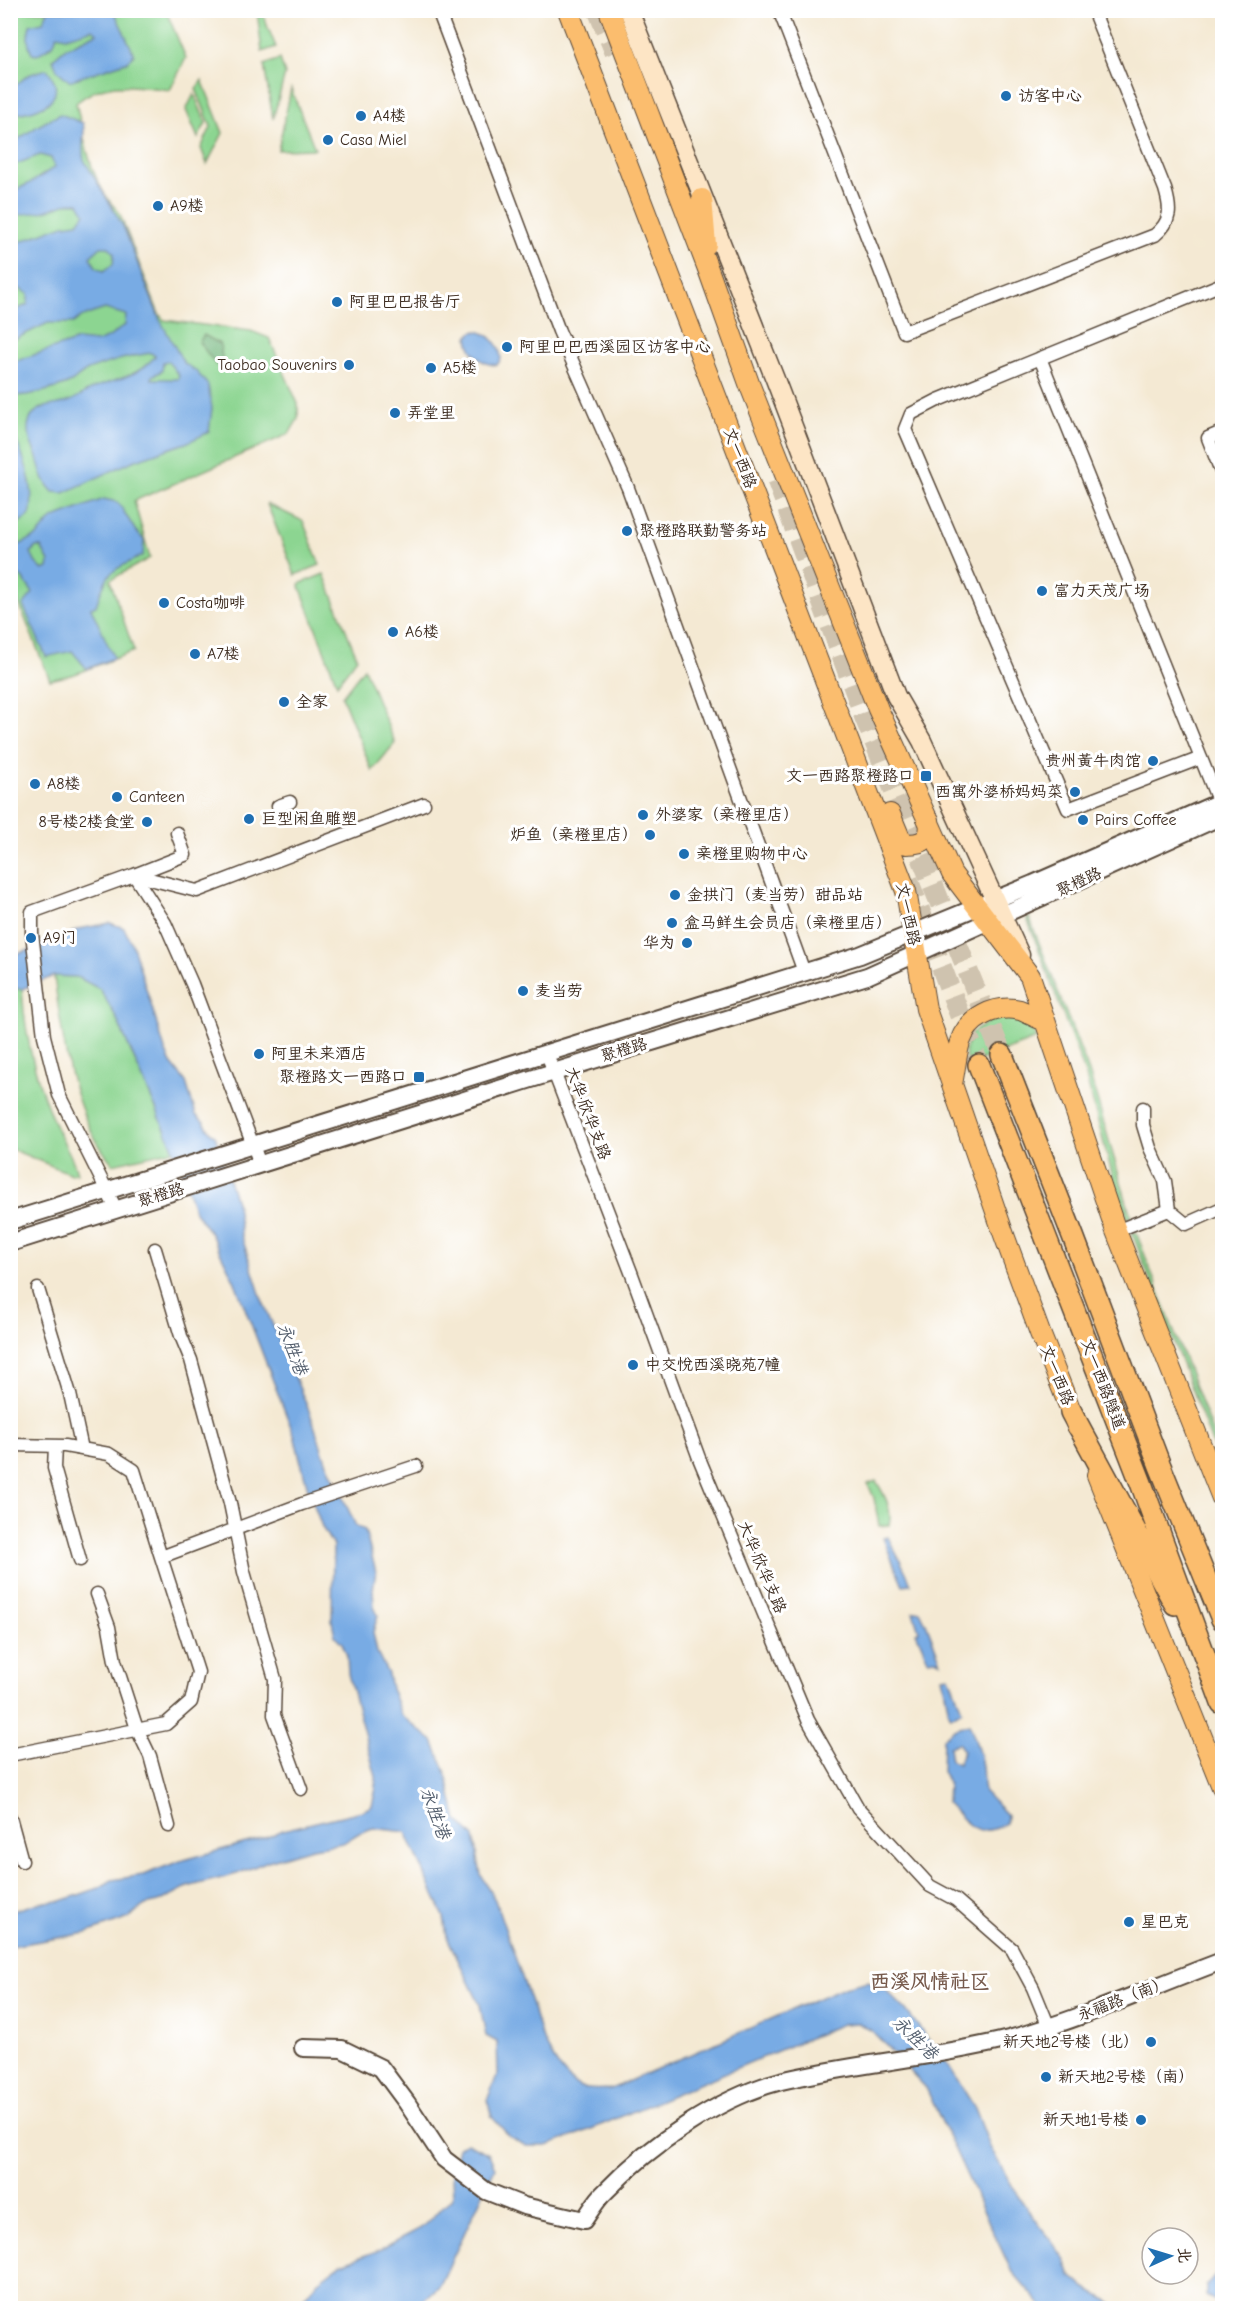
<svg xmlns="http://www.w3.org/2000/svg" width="1233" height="2319" font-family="'Comic Neue','LXGW WenKai TC',sans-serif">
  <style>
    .green { fill: #8cd591; stroke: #648058; stroke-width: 1.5 }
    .forest { fill: #71b67b; stroke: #56704c; stroke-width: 1.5 }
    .water { fill: #78abe4; stroke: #5a6a81; stroke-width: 1.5; fill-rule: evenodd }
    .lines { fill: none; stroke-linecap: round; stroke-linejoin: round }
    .trunk-tunnel { stroke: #cfc3af; stroke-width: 21; stroke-dasharray: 21 10; stroke-linecap: butt }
    .minor-casing { stroke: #574739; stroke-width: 15 }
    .tertiary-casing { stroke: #574739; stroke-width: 20 }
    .secondary-casing { stroke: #574739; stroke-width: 21 }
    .primary-casing { stroke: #574739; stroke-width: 22 }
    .trunk-casing { stroke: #574739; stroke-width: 24 }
    .minor { stroke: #fff; stroke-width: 12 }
    .tertiary { stroke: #fff; stroke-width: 16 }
    .secondary { stroke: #fde5c5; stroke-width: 18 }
    .primary { stroke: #fbbd6e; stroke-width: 20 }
    .trunk { stroke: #fbbd6e; stroke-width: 21 }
    .poi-dot { fill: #1f6fb2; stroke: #fff; stroke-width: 2 }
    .labels { text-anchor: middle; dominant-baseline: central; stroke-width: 6; stroke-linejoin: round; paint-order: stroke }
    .poi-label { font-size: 16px; fill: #3b2a1e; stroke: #fff; text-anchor: start }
    .street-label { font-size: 16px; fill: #3b2a1e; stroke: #fff }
    .water-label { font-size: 18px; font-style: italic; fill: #535e6d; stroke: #fff }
    .quarter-label { font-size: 20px; font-weight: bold; fill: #765a4c; stroke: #fff }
  </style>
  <rect width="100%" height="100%" fill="#fff"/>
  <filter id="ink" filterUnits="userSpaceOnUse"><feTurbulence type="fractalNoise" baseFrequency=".0167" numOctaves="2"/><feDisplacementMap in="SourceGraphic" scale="12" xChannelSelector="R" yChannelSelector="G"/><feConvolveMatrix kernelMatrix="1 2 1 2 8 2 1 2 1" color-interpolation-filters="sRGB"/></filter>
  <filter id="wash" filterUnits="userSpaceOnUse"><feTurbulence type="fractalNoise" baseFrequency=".008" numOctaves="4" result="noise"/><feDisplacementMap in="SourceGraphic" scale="24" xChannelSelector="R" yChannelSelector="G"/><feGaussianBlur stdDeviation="1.35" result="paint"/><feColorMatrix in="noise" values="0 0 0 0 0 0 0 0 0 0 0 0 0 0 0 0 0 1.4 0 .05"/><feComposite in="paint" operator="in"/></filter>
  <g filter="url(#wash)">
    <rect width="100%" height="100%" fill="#f4e9d3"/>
    <path class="green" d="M11 11H166L186 58 170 90C134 86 106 78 76 103 85 141 90 183 119 212L159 314 164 320 251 331 269 338 298 404V419L289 434 134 501 150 558 110 580 134 651 75 674 50 680 11 584Z
      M257 11H261L276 47 262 52Z
      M280 59 285 74 273 119 264 65Z
      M202 80 223 133 207 164 201 148 211 127 196 89Z
      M291 89 315 149 278 150Z
      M194 94 206 123 198 138 186 110Z
      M267 504 303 521 320 565 295 575Z
      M324 574 357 658 337 684 299 584Z
      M364 668 395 743 372 771 342 696Z
      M1029 917 1089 1072 1131 1217 1127 1218 1114 1181 1085 1073 1027 918Z
      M54 976 77 977 100 989 116 1017 174 1150 113 1164C71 1116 62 1037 54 976Z
      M10 988 22 989C25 1037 36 1083 56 1127 63 1143 73 1156 77 1173L71 1174 11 1149Z
      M1001 1014 1030 1024 1036 1039 967 1065 965 1050 970 1034Z
      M1136 1232 1222 1458V1469L1132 1233Z
      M876 1481C884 1494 893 1509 889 1525L879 1526 874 1498 868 1484Z"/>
    <path class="forest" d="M204 335 220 344 223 364 216 365 199 342Z"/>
    <path class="water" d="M48 11H114L134 54 129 61 69 81 57 70 53 59 66 48 97 33 93 29 66 37 57 35 53 45 37 55 32 54C27 43 27 36 30 25L43 22Z
      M47 69C71 100 39 112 12 114L11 89 28 75Z
      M60 114 83 123C86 136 80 148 84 160L123 226 160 320 184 363 197 372 208 385 212 408 209 432 186 443 133 461 64 493 53 492C42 481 41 470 36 455 31 442 23 429 32 416 39 404 59 406 70 401 79 397 86 391 94 388 116 379 140 376 155 356L151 353C129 356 109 362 88 370 82 373 78 377 73 381 62 388 22 398 11 395V366L16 361 78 340 97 342 109 337 125 325 126 315 105 309 81 317 73 323H48L11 341V313L28 304V294L17 287 11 286V245L64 225 78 223 85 213 79 203C63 201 55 210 40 212 29 214 23 213 11 217V192L32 182 55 167 51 158 40 155 11 166V144L38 126ZM101 247H109L114 254 113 264 104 271 96 267 90 257ZM168 361 179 376 178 379H152V376L162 371 163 362Z
      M477 331C491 334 500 345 501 359L497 365C481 365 469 352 468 337L471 333Z
      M10 426C22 453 37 486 30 515L11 528Z
      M104 499 117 502 120 505 135 530 144 540 143 555C110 573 108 568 96 606L91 608 114 658 87 669 72 651 46 657 23 605 33 593C27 585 21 573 11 571V549L37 536 49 522 54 518ZM36 547H41L49 562 48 568 43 570 35 562 31 552Z
      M110 923 124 928 133 946 165 1050 171 1063 186 1082 196 1115 204 1122 211 1133 215 1135 237 1205 241 1234 261 1297 310 1413 326 1461 356 1526 365 1530 376 1572 373 1589 374 1607 378 1615 373 1632 377 1652 388 1674 391 1688 401 1715 433 1741 445 1770 457 1820 474 1837 481 1875 495 1900 534 2011C538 2034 562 2086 588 2089 595 2090 604 2089 611 2089L844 1987 868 1981 885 1989 906 2010 952 2071 975 2108 990 2147 1018 2196 1064 2258 1072 2277 1086 2289 1111 2302 1115 2308H1044L1011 2270 926 2088 872 2031 858 2023 842 2024 577 2135 547 2146H526L510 2137 492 2117 487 2100 498 2074 497 2042 486 2036 480 2005 447 1937 444 1917 406 1832 373 1828 359 1833 343 1843 312 1848 268 1861 237 1874 187 1887 159 1902 145 1905 129 1918 87 1933 11 1946 10 1912 41 1902 61 1901 99 1888 112 1880 143 1875 180 1861 268 1837 283 1830 362 1811 372 1806 376 1788V1777L348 1674 347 1656 342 1643 335 1636 332 1621 333 1546 322 1527 307 1486 294 1435 234 1280 211 1234 195 1212 174 1150 116 1017 100 989 77 977 54 976 22 989 11 988V953L16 954 49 944 79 929Z
      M888 1537C895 1553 905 1567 911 1584L903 1585C895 1569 890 1554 883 1538Z
      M920 1611 926 1623 941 1662 935 1659 928 1660 916 1632 919 1631 913 1612Z
      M949 1676 962 1710 951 1717 949 1713 942 1677Z
      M969 1724C974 1734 980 1755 982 1766 983 1773 982 1784 984 1790 989 1800 1000 1806 1007 1815L1006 1823C977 1841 966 1823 947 1803L948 1783 942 1772 943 1738 954 1729ZM958 1743 964 1751 958 1764 951 1761 949 1747Z
      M467 2143 489 2154 495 2168 440 2285 424 2300 405 2308H296L317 2282 341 2264 377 2251 421 2228 453 2197 452 2176 458 2147Z
      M1216 2275H1222V2308H1220L1218 2302 1206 2296V2286Z"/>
  </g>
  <g filter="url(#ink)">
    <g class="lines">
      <path class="trunk-tunnel" d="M598 10 615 52
        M777 480 865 718 1002 1055
        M908 880 979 1065"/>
      <defs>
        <path id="minor" d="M438 10 559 331 628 488 804 972
          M779 10 904 332 1155 235C1172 221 1171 209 1165 189L1093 10
          M1040 358 1221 808
          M1222 432 1208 438 1222 474
          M1201 758 1068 809 905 429 911 414 938 400 1222 284
          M278 806 290 802
          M177 833 185 855 134 875 165 923 192 984 260 1164
          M547 1054 631 1272 699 1458 808 1720 858 1808 930 1886 956 1900 1012 1949 1033 1988 1049 2027
          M116 1209 59 1095 44 1036 32 933V912L134 875 197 891 424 804
          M1169 1210 1186 1224 1222 1208
          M1116 1231 1169 1210 1165 1181 1150 1148 1143 1125V1108
          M155 1249 181 1336 191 1360 230 1503 244 1572 275 1679 274 1715 301 1789
          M38 1289 70 1394 82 1449
          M10 1445 65 1446 109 1454 134 1470 161 1557
          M55 1446 54 1468 80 1560
          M97 1594 109 1627 115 1661 137 1729 150 1756 169 1826
          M10 1755 166 1724 191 1702 198 1672 161 1557 302 1504 416 1466
          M10 1817 22 1861"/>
        <path id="tertiary" d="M10 1221 860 955 1033 884 1222 801
          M10 1243 528 1080 867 976 1222 816
          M303 2048 342 2049 381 2068 407 2103 444 2159 486 2191 524 2206 584 2220C591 2210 597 2199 606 2191 650 2145 719 2097 781 2081 856 2063 934 2058 1009 2039 1082 2019 1152 1987 1222 1961"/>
        <path id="secondary" d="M629 10 775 379 896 696 922 741 1020 955"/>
        <path id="primary" d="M568 10 906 891 926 1009 1004 1235 1040 1333 1077 1426
          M609 10 708 269 750 386 878 709 952 874 1030 976 1116 1231 1222 1498
          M702 199 706 245
          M890 814 900 838 906 844C924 844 932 839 929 820
          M952 1084C955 1070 956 1055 960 1042 968 1018 995 1004 1020 1010 1028 1013 1037 1018 1045 1021
          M1097 1475 1222 1787"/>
        <path id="trunk" d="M1002 1055 1073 1236 1160 1466 1222 1619
          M979 1065 1141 1483 1222 1703
          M1071 1412 1175 1604"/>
      </defs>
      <use href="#minor" class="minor-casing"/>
      <use href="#tertiary" class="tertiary-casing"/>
      <use href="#secondary" class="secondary-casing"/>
      <use href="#primary" class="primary-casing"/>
      <use href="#trunk" class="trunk-casing"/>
      <use href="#minor" class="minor"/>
      <use href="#tertiary" class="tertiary"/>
      <use href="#secondary" class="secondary"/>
      <use href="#primary" class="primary"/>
      <use href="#trunk" class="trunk"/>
    </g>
  </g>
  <g class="poi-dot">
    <circle cx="1006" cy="96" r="6"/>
    <circle cx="361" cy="116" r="6"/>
    <circle cx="328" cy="140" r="6"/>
    <circle cx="158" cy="206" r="6"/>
    <circle cx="337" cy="302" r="6"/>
    <circle cx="507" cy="347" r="6"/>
    <circle cx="349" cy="365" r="6"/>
    <circle cx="431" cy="368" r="6"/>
    <circle cx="395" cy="413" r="6"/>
    <circle cx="627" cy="531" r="6"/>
    <circle cx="1042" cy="591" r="6"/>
    <circle cx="164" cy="603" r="6"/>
    <circle cx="393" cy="632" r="6"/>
    <circle cx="195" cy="654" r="6"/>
    <circle cx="284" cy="702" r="6"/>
    <circle cx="1153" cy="761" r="6"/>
    <rect x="920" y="770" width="12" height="12" rx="3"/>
    <circle cx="35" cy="784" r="6"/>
    <circle cx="1075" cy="792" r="6"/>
    <circle cx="117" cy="797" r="6"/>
    <circle cx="643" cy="815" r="6"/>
    <circle cx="249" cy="819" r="6"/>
    <circle cx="1083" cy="820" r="6"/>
    <circle cx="147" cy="822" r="6"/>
    <circle cx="650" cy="835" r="6"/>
    <circle cx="684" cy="854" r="6"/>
    <circle cx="675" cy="895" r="6"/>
    <circle cx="672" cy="923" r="6"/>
    <circle cx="31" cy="938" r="6"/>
    <circle cx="687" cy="943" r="6"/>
    <circle cx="523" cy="991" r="6"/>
    <circle cx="259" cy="1054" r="6"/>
    <rect x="413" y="1071" width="12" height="12" rx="3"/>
    <circle cx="633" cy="1365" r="6"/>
    <circle cx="1129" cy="1922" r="6"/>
    <circle cx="1151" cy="2042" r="6"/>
    <circle cx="1046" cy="2077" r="6"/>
    <circle cx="1141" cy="2120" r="6"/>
  </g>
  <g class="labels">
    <g class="poi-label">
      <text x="1018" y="96">访客中心</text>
      <text x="373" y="116">A4楼</text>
      <text x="340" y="140">Casa Miel</text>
      <text x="170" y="206">A9楼</text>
      <text x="349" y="302">阿里巴巴报告厅</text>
      <text x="519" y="347">阿里巴巴西溪园区访客中心</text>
      <text x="337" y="365" text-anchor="end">Taobao Souvenirs</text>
      <text x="443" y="368">A5楼</text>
      <text x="407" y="413">弄堂里</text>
      <text x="639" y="531">聚橙路联勤警务站</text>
      <text x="1054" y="591">富力天茂广场</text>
      <text x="176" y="603">Costa咖啡</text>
      <text x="405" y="632">A6楼</text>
      <text x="207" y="654">A7楼</text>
      <text x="296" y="702">全家</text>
      <text x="1141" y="761" text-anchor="end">贵州黄牛肉馆</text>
      <text x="914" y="776" text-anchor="end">文一西路聚橙路口</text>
      <text x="47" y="784">A8楼</text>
      <text x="1063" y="792" text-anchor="end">西寓外婆桥妈妈菜</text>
      <text x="129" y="797">Canteen</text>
      <text x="655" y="815">外婆家（亲橙里店）</text>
      <text x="261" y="819">巨型闲鱼雕塑</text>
      <text x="1095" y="820">Pairs Coffee</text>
      <text x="135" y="822" text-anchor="end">8号楼2楼食堂</text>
      <text x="638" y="835" text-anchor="end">炉鱼（亲橙里店）</text>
      <text x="696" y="854">亲橙里购物中心</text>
      <text x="687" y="895">金拱门（麦当劳）甜品站</text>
      <text x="684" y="923">盒马鲜生会员店（亲橙里店）</text>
      <text x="43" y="938">A9门</text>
      <text x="675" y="943" text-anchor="end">华为</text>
      <text x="535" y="991">麦当劳</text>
      <text x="271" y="1054">阿里未来酒店</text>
      <text x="407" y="1077" text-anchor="end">聚橙路文一西路口</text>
      <text x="645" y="1365">中交悦西溪晓苑7幢</text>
      <text x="1141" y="1922">星巴克</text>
      <text x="1139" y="2042" text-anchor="end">新天地2号楼（北）</text>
      <text x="1058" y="2077">新天地2号楼（南）</text>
      <text x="1129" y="2120" text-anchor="end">新天地1号楼</text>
    </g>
    <g class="street-label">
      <text transform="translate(740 458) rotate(69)">文一西路</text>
      <text transform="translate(1079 882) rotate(-25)">聚橙路</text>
      <text transform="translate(908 914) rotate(78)">文一西路</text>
      <text transform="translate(624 1050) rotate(-17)">聚橙路</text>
      <text transform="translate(588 1113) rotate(69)">大华·欣华支路</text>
      <text transform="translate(161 1195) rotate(-17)">聚橙路</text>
      <text transform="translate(1057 1375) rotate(68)">文一西路</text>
      <text transform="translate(1103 1384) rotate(69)">文一西路隧道</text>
      <text transform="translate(762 1567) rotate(67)">大华·欣华支路</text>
      <text transform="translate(1123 1999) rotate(-21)">永福路（南）</text>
    </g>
    <g class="water-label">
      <text transform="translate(292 1349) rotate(69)">永胜港</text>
      <text transform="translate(435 1813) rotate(70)">永胜港</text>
      <text transform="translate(915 2038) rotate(44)">永胜港</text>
    </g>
    <g class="quarter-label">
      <text x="930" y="1981">西溪风情社区</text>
    </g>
  </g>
  <rect width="1233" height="2319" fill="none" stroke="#fff" stroke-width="36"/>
  <g transform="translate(1170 2256) rotate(86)"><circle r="28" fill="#ffffff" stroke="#b1aaa5" stroke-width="1.5"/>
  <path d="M0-4.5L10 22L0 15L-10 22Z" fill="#1f6fb2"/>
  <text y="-9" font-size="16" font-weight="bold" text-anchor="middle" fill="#3b2a1e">北</text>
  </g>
</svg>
